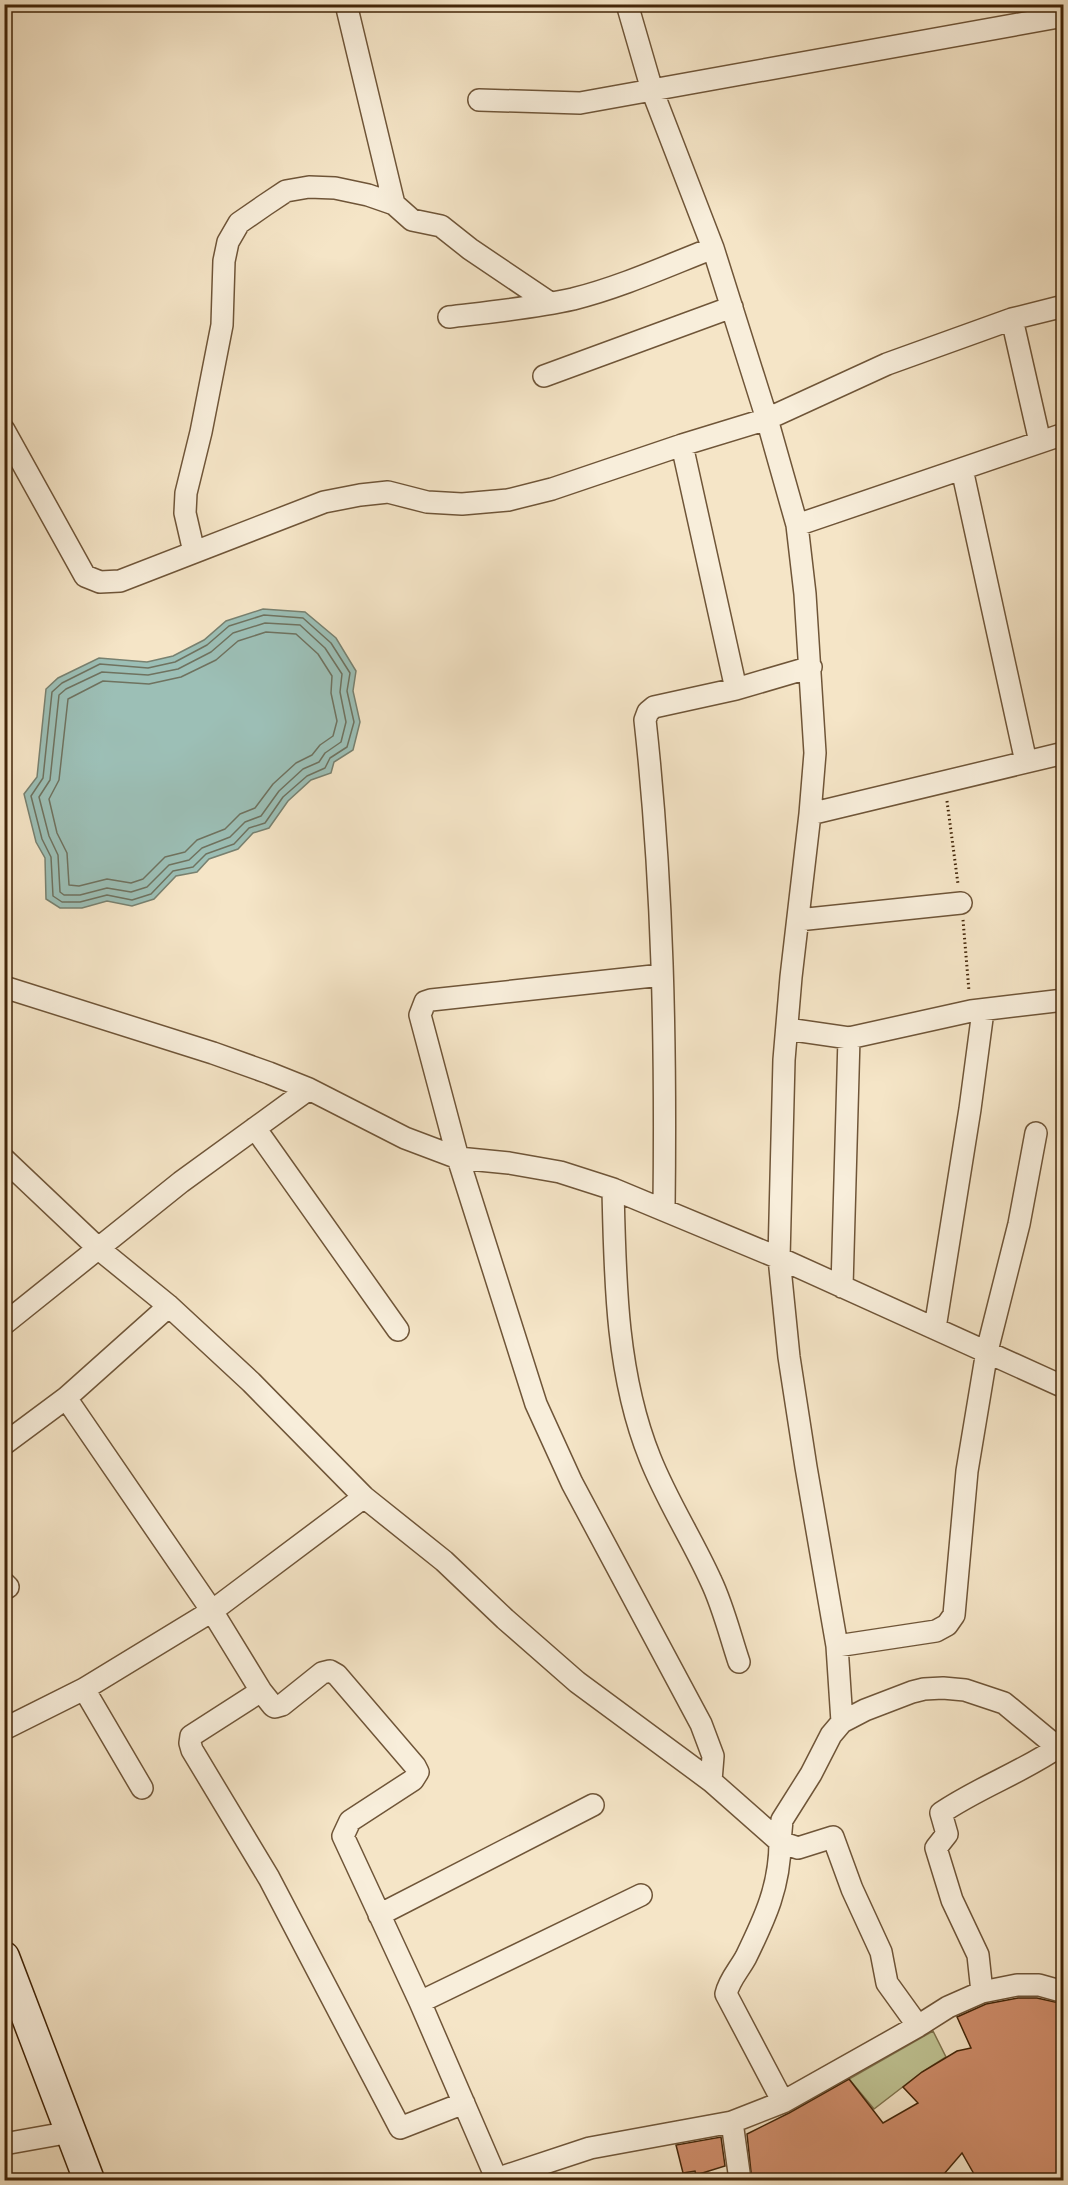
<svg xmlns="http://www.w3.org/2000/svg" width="1068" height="2185" font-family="'Libre Caslon Text',serif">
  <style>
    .green { fill: #bfc393; stroke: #80744e; stroke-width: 1.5 }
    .water { fill: #9cbfb6; stroke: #788170; stroke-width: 1.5 }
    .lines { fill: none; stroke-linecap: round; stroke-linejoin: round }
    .shore { stroke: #6f725f; stroke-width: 1.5 }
    .building { fill: #cf8d6b; stroke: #422508; stroke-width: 1.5 }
    .street-casing { stroke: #6f5538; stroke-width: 24 }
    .secondary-casing { stroke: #422508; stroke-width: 33 }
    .path { stroke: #422508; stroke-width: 3; stroke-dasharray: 1.5 3; stroke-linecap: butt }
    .street { stroke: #f8eedb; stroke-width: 21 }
    .secondary { stroke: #f8eedb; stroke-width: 30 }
  </style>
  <rect width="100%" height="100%" fill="#f5e5c7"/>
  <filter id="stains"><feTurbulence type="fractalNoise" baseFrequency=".00333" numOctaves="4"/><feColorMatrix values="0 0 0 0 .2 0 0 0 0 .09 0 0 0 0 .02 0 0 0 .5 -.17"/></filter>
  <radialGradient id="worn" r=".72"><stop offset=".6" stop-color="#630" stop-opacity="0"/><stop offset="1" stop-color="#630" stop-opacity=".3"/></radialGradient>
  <path class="green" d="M933 2031 946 2057 922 2072 874 2109 849 2079Z"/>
  <path class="water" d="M263 609 305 612 336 638 356 671 353 691 360 722 353 750 334 762 331 773 311 780 288 801 269 828 253 833 238 849 209 859 197 872 176 876 154 899 132 906 107 901 82 908H60L46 899 45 858 36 842 24 794 37 777 46 689 58 678 99 658 147 662 173 656 204 640 226 621Z"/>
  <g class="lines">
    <path class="shore" d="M264 615 303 618 331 643 350 673 347 691 354 722 347 747 330 758 325 768 307 776 283 797 265 823 249 828 234 844 206 854 193 867 173 871 151 894 132 900 107 895 80 902H62L53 896 51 857 42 839 31 796 43 778 52 692 62 683 100 664 148 668 175 662 207 645 229 626Z
      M265 623 300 625 325 648 342 674 340 692 346 722 341 742 325 753 319 762 303 769 279 791 261 816 245 822 230 837 202 848 189 860 169 865 147 887 131 892 107 888 80 895H64L60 892 58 855 49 836 39 797 50 780 59 695 66 689 102 672 148 675 178 669 211 652 233 633Z
      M266 632 296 634 318 654 332 676 331 693 337 721 333 736 320 745 312 755 296 763 273 784 255 808 240 814 225 829 197 840 185 852 165 857 143 879 131 883 107 879 79 886 69 885 67 853 57 833 49 799 59 780 68 699 103 681 149 684 181 677 216 660 238 641Z"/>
  </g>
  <path class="building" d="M1018 1998H1037L1064 2004V2181H978L962 2153 938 2181H752L747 2134 789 2113 849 2079 883 2123 918 2103 903 2087 922 2072 957 2051 971 2048 957 2017 986 2004Z
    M721 2137 725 2166 696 2175 695 2171 683 2173 676 2145Z"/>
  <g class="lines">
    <defs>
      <path id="street" d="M346 4 394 204
        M627 4 652 90 713 248 767 419 797 525 805 594 815 753 810 814 791 977 784 1060 779 1258 789 1357 806 1467 837 1646 842 1722
        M479 100 580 103 1064 16
        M449 317C491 312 533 308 573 299 621 287 667 266 713 248
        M1012 319 1040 442
        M544 376 732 307
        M4 430 85 576 100 582 120 581 324 502 360 495 388 492 427 502 462 504 508 500 552 489 682 445 767 419 887 364 1012 319 1064 306
        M682 445 736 689
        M962 469 1026 762
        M797 525 1064 434
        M194 552 185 513 186 493 201 432 222 325 224 261 228 242 239 223 265 205 286 191 309 187 335 188 368 195 394 204 412 220 441 226 470 249 550 303
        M810 814 1064 753
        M798 920 961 903
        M662 975 431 1000 425 1002 420 1015 458 1158 536 1404 572 1483 701 1724 713 1756 711 1781
        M4 987 213 1053 269 1073 309 1089 405 1138 458 1158 509 1163 560 1172 613 1189 779 1258 1064 1387
        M787 1029 849 1038 971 1011 1064 1000
        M255 1128 398 1330
        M4 1159 99 1249 169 1306 251 1382 364 1497 444 1561 505 1619 577 1682 711 1781 780 1842C780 1886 765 1918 746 1957 739 1970 729 1980 726 1994L783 2102
        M613 1189C615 1279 616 1374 650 1458 667 1501 692 1539 711 1581 723 1606 730 1635 739 1662
        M664 1209C666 1045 663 882 645 720L648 712 654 707 736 689 811 667
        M842 1287 849 1038
        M4 1324 181 1182 309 1089
        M935 1328 970 1109 983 1011
        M66 1398 212 1611 261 1691 273 1706 275 1707 282 1705 322 1673 330 1671 337 1675 415 1766 418 1772 413 1780 350 1821 343 1836 420 2002 497 2180
        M4 1444 66 1398 169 1306
        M4 1583 8 1587
        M837 1646 936 1631 947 1625 954 1615 967 1471 987 1351 1019 1224 1036 1133
        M84 1689 142 1788
        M261 1691 191 1736 190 1743 192 1750 269 1878 400 2128 464 2103
        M4 1729 84 1689 212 1611 364 1497
        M379 1915 593 1805
        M982 1992 978 1955 952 1900 936 1848 947 1834 941 1813C979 1787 1023 1772 1060 1746
        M420 2002 641 1895
        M918 2026 887 1983 881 1952 852 1889 833 1837 798 1848 780 1842 782 1820 811 1774 831 1735 842 1722 865 1710 912 1692 924 1689 943 1688 965 1690 1004 1703 1050 1741 1064 1747
        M732 2122 740 2180
        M4 2144 71 2132
        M493 2180 590 2148 732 2122 783 2102 918 2026 948 2007 982 1992 1017 1985H1039L1064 1992"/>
      <path id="secondary" d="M4 1957 89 2180"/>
    </defs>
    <use href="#street" class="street-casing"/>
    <use href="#secondary" class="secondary-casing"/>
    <path class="path" d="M947 801 958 884
      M963 920 969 991"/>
    <use href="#street" class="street"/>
    <use href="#secondary" class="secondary"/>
  </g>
  <rect width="1068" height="2185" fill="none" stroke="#f5e5c7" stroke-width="24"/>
  <rect x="6" y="6" width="1056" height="2173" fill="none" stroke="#422508" stroke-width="3"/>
  <rect x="12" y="12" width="1044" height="2161" fill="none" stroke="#422508" stroke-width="1.5"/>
  <rect width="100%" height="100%" filter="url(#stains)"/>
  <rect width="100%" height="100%" fill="url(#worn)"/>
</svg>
